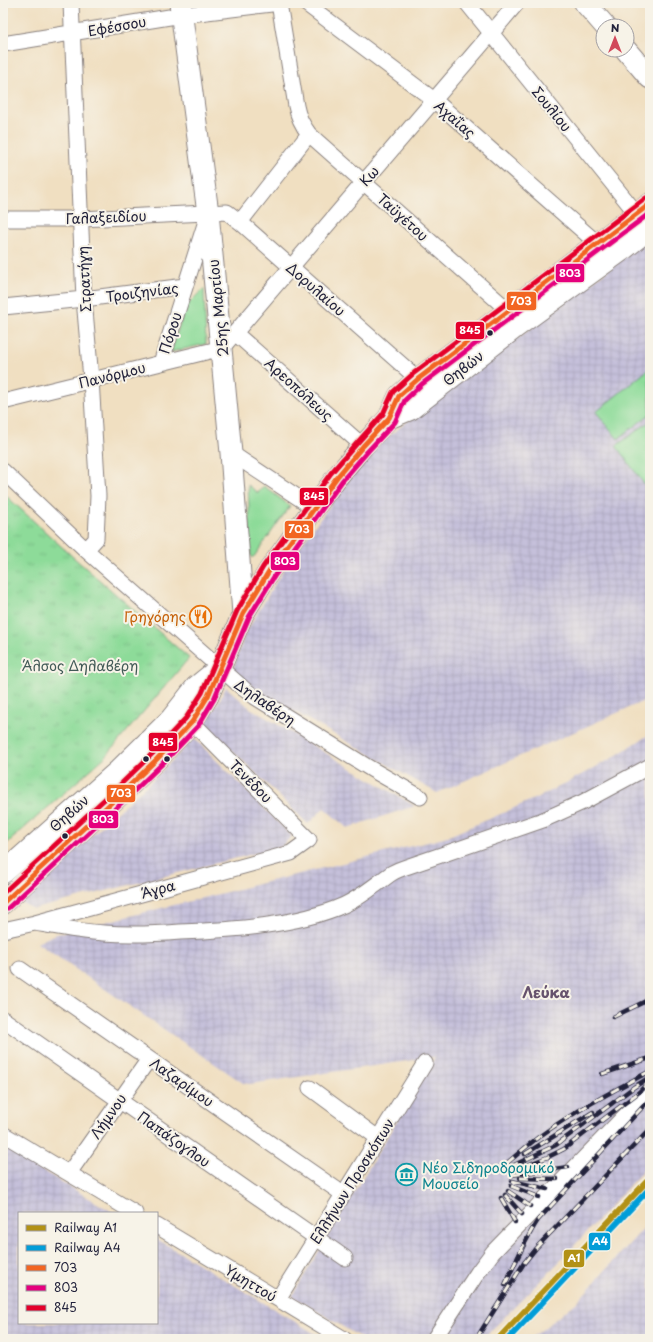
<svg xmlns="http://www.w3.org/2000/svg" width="653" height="1342" font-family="'Playpen Sans',sans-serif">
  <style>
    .industrial { fill: url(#industrial-grid) }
    .grass { fill: #8ddb99; stroke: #587e6a }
    .park { fill: url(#park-tufts); stroke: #587e6a }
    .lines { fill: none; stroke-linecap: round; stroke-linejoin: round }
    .street-casing { stroke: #89807e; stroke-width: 17 }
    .secondary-casing { stroke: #89807e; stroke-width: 23 }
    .street { stroke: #fff; stroke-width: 15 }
    .secondary { stroke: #fff; stroke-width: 21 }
    .rail-casing { stroke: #22223b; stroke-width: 4.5 }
    .rail { stroke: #f7f3e8; stroke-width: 3; stroke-dasharray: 9; stroke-linecap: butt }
    .bus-1-casing { stroke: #f7f3e8; stroke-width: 8 }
    .bus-2-casing { stroke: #f7f3e8; stroke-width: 8 }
    .bus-3-casing { stroke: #f7f3e8; stroke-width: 8 }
    .bus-1 { stroke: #f26522; stroke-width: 5 }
    .bus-2 { stroke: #e5007d; stroke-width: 5 }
    .bus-3 { stroke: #e4002b; stroke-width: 5 }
    .rail-1-casing { stroke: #f7f3e8; stroke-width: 9 }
    .rail-2-casing { stroke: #f7f3e8; stroke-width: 9 }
    .rail-1 { stroke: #b29115; stroke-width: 6 }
    .rail-2 { stroke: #029dd8; stroke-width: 6 }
    .bus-dot { fill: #22223b; stroke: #f7f3e8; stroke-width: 1.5 }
    .labels { text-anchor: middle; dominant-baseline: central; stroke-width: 4; stroke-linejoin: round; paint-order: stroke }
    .street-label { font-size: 14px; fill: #22223b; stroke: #f7f3e8 }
    .food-label { font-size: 14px; fill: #c56008; stroke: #f7f3e8; text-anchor: end }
    .park-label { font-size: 14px; fill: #425a57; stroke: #f7f3e8 }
    .culture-label { font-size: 14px; fill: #0d838f; stroke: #f7f3e8; text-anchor: start }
    .neighbourhood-label { font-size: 15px; font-weight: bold; fill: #66526d; stroke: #f7f3e8 }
    .line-badge { stroke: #f7f3e8; stroke-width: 1.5 }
    .badge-label { font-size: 11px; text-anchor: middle; font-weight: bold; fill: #fff }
  </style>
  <defs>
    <pattern id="industrial-grid" width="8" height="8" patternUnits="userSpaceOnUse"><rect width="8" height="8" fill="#c5c0da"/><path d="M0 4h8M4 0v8" fill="none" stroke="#a9a5bc"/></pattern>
    <pattern id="park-tufts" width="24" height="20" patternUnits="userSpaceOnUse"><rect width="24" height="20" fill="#8ddb99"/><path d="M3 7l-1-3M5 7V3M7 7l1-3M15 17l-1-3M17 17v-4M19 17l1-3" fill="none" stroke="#79bc85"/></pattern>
  </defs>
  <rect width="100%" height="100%" fill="#f7f3e8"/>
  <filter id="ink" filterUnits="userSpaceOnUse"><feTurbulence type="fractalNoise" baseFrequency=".025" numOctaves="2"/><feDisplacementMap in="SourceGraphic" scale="8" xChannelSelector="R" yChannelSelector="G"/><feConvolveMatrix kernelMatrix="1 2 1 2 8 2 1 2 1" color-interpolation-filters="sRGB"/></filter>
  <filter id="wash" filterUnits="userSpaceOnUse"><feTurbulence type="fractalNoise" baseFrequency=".012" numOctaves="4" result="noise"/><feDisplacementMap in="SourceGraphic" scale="16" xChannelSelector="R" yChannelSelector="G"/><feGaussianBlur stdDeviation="0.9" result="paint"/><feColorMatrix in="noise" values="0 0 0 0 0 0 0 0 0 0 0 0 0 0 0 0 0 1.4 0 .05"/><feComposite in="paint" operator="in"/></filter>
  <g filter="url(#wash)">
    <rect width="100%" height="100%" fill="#f0dfc1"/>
    <path class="industrial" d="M650 237V696L644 701 437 793 262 693 246 682 233 669 245 634 287 564 359 466 383 441 408 421 620 261Z
      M226 687 250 708 415 806 347 828 324 808 308 824 205 724 219 701Z
      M650 734V1163L562 1259 483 1339H363L292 1296 435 1057 250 1084 243 1083 37 943 53 935 444 838 503 813 551 791 609 760Z
      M194 738 292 836 281 847 34 909 24 904 21 900 161 772Z
      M3 1147 114 1213H19V1323H157V1239L324 1339H3Z
      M650 1221V1339H530L576 1303Z"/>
    <path class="grass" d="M204 289 206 344 171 352 185 307 202 290Z
      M649 369 650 414 618 439 596 412Z
      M650 421V492L616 446Z
      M248 485 258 493 264 486 290 506 253 558 251 556Z"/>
    <path class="park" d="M3 493 73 557 189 658 106 756 3 847Z"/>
  </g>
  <g filter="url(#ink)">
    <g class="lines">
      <defs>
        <path id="street" d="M71 3 84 299 91 379 98 496 96 539 86 550
          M279 3 296 106C298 117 302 125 309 134L508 310
          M305 3 434 100 598 244
          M467 3 637 214
          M3 44 182 15 280 3
          M3 219H81L227 212 240 222 418 379
          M240 222 309 134
          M3 307 84 299 185 286
          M235 333 363 446
          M161 363 206 221
          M3 402 222 348 517 3
          M231 453 314 508
          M3 471 86 550 244 689 255 697 371 769 420 797
          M35 923C57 927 81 932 104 933 129 935 155 934 180 932 232 930 296 926 344 905 362 897 376 884 392 873 397 870 403 868 409 866L543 820 583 802 650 766
          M3 930 35 923 291 853 309 840 192 722
          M20 969 343 1194
          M3 1019 345 1258
          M310 1088 378 1138
          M3 1134 135 1213
          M69 1173 149 1059
          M157 1226 344 1339
          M278 1299 425 1063
          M434 1339 478 1272 493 1252 650 1090"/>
        <path id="secondary" d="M180 3 208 213 231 453 243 614
          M585 3 605 26
          M626 50 650 78
          M389 418 411 409 516 327 625 248 650 228
          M3 873 119 770 171 719 196 687 217 670
          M3 903 127 788 157 759 192 722 208 696 243 614 269 571 314 508 337 477 363 446 389 418 399 396 418 379 650 204"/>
      </defs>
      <use href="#street" class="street-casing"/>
      <use href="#secondary" class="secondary-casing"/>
      <use href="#street" class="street"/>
      <use href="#secondary" class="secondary"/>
      <defs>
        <path id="rail" d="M613 1017 650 999
          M602 1074 650 1058
          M525 1154 593 1112
          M507 1163C518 1154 529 1144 540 1136 575 1111 613 1091 650 1071
          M524 1166 548 1157 564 1149 638 1093 649 1082
          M510 1167 556 1145 634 1087 650 1077
          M512 1175 568 1167
          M520 1178 557 1179
          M512 1181 547 1189
          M511 1186 539 1197
          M508 1191 530 1206
          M505 1195 522 1214
          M501 1198 515 1222
          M505 1285C515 1263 525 1240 538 1220L650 1099
          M476 1339 524 1263 536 1248 650 1129"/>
      </defs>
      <use href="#rail" class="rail-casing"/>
      <use href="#rail" class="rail"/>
      <defs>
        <path id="bus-1" d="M3 903 127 788 157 759 192 722 208 696 243 614 269 571 337 477 363 446 389 418 399 396 418 379 650 204"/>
        <path id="bus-2" d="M8 908 132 793 162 764 198 726 214 699 249 617 275 575 342 481 368 451 395 422 405 400 422 384 650 213"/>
        <path id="bus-3" d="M3 893 122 783 152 754 186 718 202 693 237 611 263 567 331 473 358 442 383 414 393 392 414 373 646 198"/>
      </defs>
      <use href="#bus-1" class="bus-1-casing"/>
      <use href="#bus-2" class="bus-2-casing"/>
      <use href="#bus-3" class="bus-3-casing"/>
      <use href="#bus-1" class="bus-1"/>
      <use href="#bus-2" class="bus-2"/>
      <use href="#bus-3" class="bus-3"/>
      <defs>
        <path id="rail-1" d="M498 1339 650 1178"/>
        <path id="rail-2" d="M508 1339 650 1188"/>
      </defs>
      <use href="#rail-1" class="rail-1-casing"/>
      <use href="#rail-2" class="rail-2-casing"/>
      <use href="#rail-1" class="rail-1"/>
      <use href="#rail-2" class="rail-2"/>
    </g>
  </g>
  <defs>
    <symbol id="restaurant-ring" viewBox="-11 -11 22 22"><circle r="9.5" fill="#f7f3e8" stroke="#e8710a" stroke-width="1.5"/><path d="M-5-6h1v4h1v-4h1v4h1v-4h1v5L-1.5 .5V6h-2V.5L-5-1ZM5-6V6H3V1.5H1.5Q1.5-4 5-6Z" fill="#e8710a"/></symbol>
    <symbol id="museum-ring" viewBox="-11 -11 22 22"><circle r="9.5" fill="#f7f3e8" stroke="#0f9aa8" stroke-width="1.5"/><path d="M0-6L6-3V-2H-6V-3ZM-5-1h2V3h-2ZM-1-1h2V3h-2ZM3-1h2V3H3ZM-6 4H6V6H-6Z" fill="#0f9aa8"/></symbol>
  </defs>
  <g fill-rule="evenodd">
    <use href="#restaurant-ring" x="188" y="604" width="25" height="25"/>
    <use href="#museum-ring" x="394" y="1162" width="25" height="25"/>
  </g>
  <g class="bus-dot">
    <circle cx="490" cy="333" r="3.5"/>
    <circle cx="146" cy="759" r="3.5"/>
    <circle cx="167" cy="759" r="3.5"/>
    <circle cx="65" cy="836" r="3.5"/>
  </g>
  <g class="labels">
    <g class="street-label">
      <text transform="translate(117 26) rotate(-10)">Εφέσσου</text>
      <text transform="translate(552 109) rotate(51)">Σουλίου</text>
      <text transform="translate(455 119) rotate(41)">Αχαΐας</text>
      <text transform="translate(369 176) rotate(-49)">Κω</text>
      <text transform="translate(106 217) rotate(-2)">Γαλαξειδίου</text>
      <text transform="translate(403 217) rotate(42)">Ταϋγέτου</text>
      <text transform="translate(84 279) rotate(-93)">Στρατήγη</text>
      <text transform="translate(316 289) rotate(41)">Δορυλαίου</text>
      <text transform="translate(142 292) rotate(-7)">Τροιζηνίας</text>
      <text transform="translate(218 308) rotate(-96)">25ης Μαρτίου</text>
      <text transform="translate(170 333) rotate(-72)">Πόρου</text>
      <text transform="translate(463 368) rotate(-38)">Θηβών</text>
      <text transform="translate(112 375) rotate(-14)">Πανόρμου</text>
      <text transform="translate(299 389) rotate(42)">Αρεοπόλεως</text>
      <text transform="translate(265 702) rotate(34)">Δηλαβέρη</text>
      <text transform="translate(251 781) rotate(45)">Τενέδου</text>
      <text transform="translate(69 813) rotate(-42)">Θηβών</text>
      <text transform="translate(158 889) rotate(-15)">Άγρα</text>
      <text transform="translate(182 1082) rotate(35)">Λαζαρίμου</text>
      <text transform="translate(108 1116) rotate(-55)">Λήμνου</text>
      <text transform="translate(174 1139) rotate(35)">Παπάζογλου</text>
      <text transform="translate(352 1181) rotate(-58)">Ελλήνων Προσκόπων</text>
      <text transform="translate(251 1283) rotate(31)">Υμηττού</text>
    </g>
    <g class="food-label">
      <text x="186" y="616">Γρηγόρης</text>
    </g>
    <g class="park-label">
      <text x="80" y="665">Άλσος Δηλαβέρη</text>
    </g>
    <g class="culture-label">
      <text x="422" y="1167">Νέο Σιδηροδρομικό<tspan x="422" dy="16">Μουσείο</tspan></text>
    </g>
    <g class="neighbourhood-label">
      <text x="546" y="991">Λεύκα</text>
    </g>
  </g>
  <g class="line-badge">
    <rect x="555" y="263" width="30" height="20" rx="4" fill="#e5007d"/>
    <rect x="506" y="291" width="31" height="20" rx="4" fill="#f26522"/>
    <rect x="455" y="321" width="30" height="19" rx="4" fill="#e4002b"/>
    <rect x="299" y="487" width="30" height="19" rx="4" fill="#e4002b"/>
    <rect x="284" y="520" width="30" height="19" rx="4" fill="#f26522"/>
    <rect x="270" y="551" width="30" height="20" rx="4" fill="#e5007d"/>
    <rect x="148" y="732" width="30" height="20" rx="4" fill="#e4002b"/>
    <rect x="106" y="784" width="30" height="19" rx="4" fill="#f26522"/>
    <rect x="88" y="810" width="31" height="19" rx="4" fill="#e5007d"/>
    <rect x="588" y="1232" width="23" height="19" rx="4" fill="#029dd8"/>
    <rect x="563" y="1249" width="22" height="19" rx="4" fill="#b29115"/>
  </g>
  <g class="badge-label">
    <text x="570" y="277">803</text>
    <text x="521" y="305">703</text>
    <text x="470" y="334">845</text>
    <text x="314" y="500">845</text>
    <text x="299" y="533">703</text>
    <text x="285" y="565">803</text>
    <text x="163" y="746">845</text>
    <text x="121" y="797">703</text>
    <text x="103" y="823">803</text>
    <text x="600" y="1245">A4</text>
    <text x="574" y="1262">A1</text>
  </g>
  <rect width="653" height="1342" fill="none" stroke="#f7f3e8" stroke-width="16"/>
  <rect x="18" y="1212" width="140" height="112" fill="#f7f3e8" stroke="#a29fa3"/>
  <rect x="26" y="1225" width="20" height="6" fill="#b29115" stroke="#a29fa3"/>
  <text x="54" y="1232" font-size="12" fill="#22223b">Railway A1</text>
  <rect x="26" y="1245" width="20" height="6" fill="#029dd8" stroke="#a29fa3"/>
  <text x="54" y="1252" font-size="12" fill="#22223b">Railway A4</text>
  <rect x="26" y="1265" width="20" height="6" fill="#f26522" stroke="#a29fa3"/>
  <text x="54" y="1272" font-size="12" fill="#22223b">703</text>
  <rect x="26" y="1285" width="20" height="6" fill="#e5007d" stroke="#a29fa3"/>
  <text x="54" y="1292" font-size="12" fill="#22223b">803</text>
  <rect x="26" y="1305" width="20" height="6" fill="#e4002b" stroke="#a29fa3"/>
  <text x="54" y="1312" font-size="12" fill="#22223b">845</text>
  <g transform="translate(615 38)"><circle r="19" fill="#f7f3e8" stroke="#a29fa3"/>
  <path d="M0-3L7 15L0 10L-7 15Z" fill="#d1495b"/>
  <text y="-6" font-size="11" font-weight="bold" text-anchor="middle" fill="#22223b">N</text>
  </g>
</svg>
